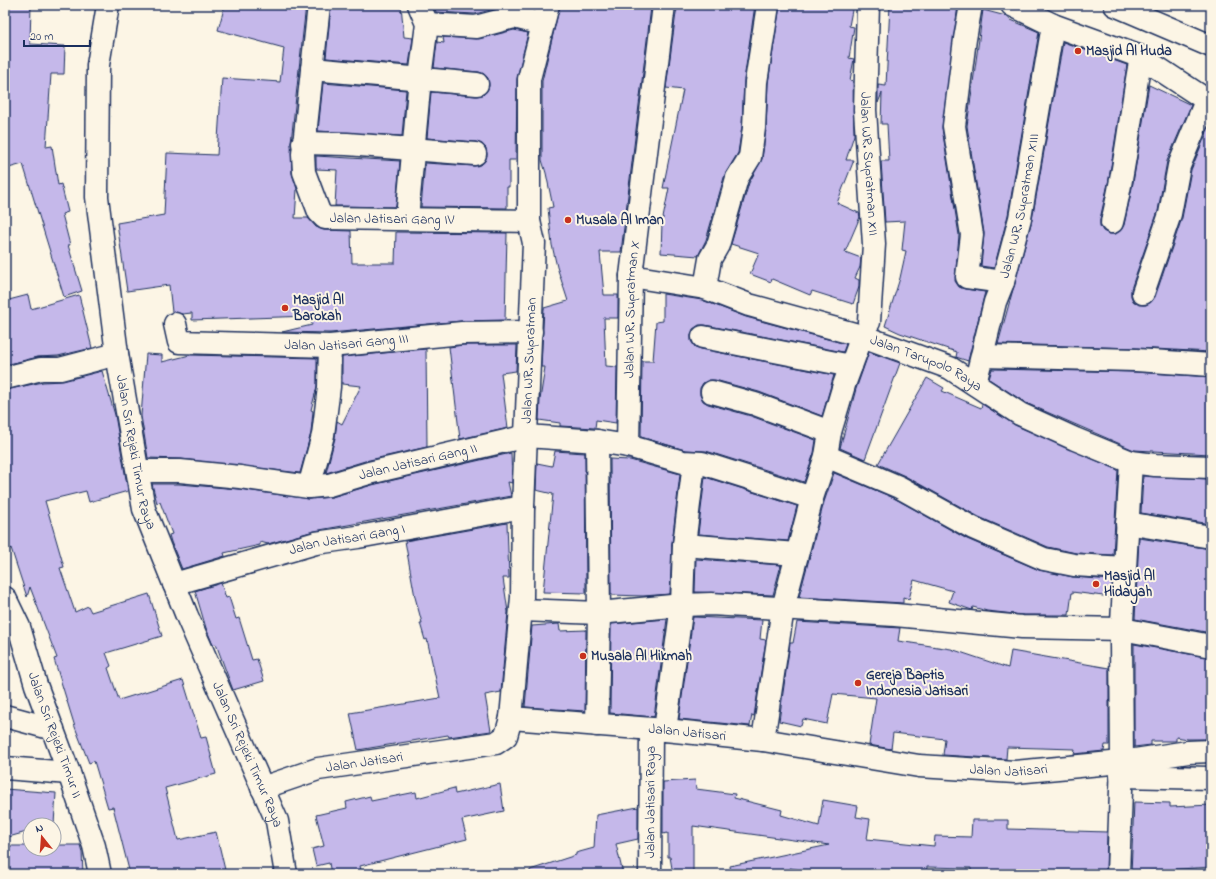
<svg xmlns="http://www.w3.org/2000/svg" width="1216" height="879" font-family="'Indie Flower',sans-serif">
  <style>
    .building { fill: #c5b8ea; stroke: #1b2f5e }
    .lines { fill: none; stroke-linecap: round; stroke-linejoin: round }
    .street-casing { stroke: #1b2f5e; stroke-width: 25 }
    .secondary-casing { stroke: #1b2f5e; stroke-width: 25 }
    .street { stroke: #fcf5e5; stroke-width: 22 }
    .secondary { stroke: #fcf5e5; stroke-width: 22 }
    .poi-dot { fill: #c8321e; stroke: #fcf5e5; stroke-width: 1.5 }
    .labels { text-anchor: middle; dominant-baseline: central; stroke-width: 4; stroke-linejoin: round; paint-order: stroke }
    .poi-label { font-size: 14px; font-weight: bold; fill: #1b2f5e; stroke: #fcf5e5; text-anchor: start }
    .street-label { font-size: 14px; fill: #1b2f5e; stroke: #fcf5e5 }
  </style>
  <rect width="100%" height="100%" fill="#fcf5e5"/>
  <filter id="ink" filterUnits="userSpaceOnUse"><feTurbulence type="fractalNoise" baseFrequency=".025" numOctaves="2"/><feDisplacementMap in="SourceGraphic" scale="8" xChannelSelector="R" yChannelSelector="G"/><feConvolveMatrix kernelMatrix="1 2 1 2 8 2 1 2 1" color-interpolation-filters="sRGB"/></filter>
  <g filter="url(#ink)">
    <path class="building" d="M5 5H31L30 44 65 46 64 74H51L46 147 52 146 58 185 61 184 68 212 62 214 70 245H68L82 291 64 297 23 164 5 169Z
      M225 5H306L291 142 292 173 297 189 295 218H308L316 227 324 230 351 231 352 263H395L396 232 507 233 505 320 461 321 330 333 282 332 312 325 310 316 192 320V313L182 314 172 312 169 285 127 291 117 223 164 215 167 153 217 155 222 78 280 82 284 48 218 30Z
      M331 5H401L404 37 413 38 409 65 326 58Z
      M434 5H510L475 14 436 12Z
      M560 5H640L651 7 621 252H600L604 295H618V318H604L606 366 617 367 616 423 596 420 595 428 560 426V423L539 420 540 400 545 367H541L544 308 568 301 557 267 552 245 548 208 553 207 546 173 542 160V81Z
      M679 5H755L744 80 742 127 738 153 725 174 706 240 698 256 661 253 662 223 669 188H663L683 90 666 88 676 13Z
      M780 5H853L849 26 854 27 849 58 854 59 850 80 853 81 854 135 846 160H854L837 203 859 213 860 217 845 252 861 258 860 267 855 278 859 280V287L853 304 812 291 810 295 772 279 771 282 750 274 759 253 731 244 749 183 762 159 766 129 768 83Z
      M890 5H958L942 128 959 235 955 281 959 287 965 289 985 292 968 361 956 357 957 352 900 333 885 326 900 278 906 251 902 250 905 221 885 222 881 161H889L887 124H881L882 93 878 103V85L886 86Z
      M983 10 1006 16 1011 20 1039 32 1008 215 994 268 981 266 984 233 967 126Z
      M514 30 528 33 517 79 516 160H509V187H507V208L421 207 425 163 474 166 481 165 485 161 487 155 486 148 482 144 476 142 427 138 431 92 476 96 483 95 487 91 489 86 488 78 484 74 479 72 434 68 437 42 444 43 443 37 479 39Z
      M1063 42 1127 65 1109 179 1100 219V226L1103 231 1109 234H1116L1121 230 1124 225 1133 183 1149 85 1191 105 1167 161 1158 211 1131 289V296L1133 301 1139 305H1146L1151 302 1155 297 1182 218 1191 170 1211 122V352L1136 348 998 344 1032 220Z
      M323 83 406 90 402 136 318 131Z
      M316 156 400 161 396 207 335 206 337 170 316 169Z
      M663 294 702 300 746 317 846 344 843 352 705 325H699L693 329 691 334V341L695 347 701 349 834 375 822 416 759 392 715 380H709L703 383 700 388V395L703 401 708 404 751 416 816 440 814 453 804 482 706 451 685 450 641 437 642 361H653L656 322 663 321Z
      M28 295 31 309 79 295 92 348 58 356 38 357 5 365V301Z
      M463 345H517L516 371 501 373 508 428 460 439 449 347Z
      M426 349 427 447 365 461 326 473 335 438 337 421 342 424 361 386 342 384V357Z
      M869 352 900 363 865 459 840 448 856 389Z
      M146 354 162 355V362L190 355 317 358V386L311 410 313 411 311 433 300 473 181 459 148 458 141 416Z
      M992 369 1135 372 1211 377V454L1134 450 1026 403 989 379Z
      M102 371 115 415 128 491 89 502 86 491 45 501 64 567 60 568 75 612 88 606 91 612 149 594 162 636 106 653 111 666 108 668 119 700 183 680 201 738 206 737 216 774 165 788 178 840 216 832 226 874H130L113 807 108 808 94 761 89 763 75 727 54 659 57 658 30 587 27 597 11 548 5 550V390L43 382 63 381Z
      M927 378 944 388 942 391 981 408 982 404 1015 425 1118 470 1113 555 1076 553 1048 547 979 517 905 476 878 464Z
      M555 451 585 453 586 593 543 592 553 494 536 490 537 463 552 466Z
      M511 453 512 483 508 482 511 496 314 531 268 544 260 542V545L224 553 225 556 182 569 171 542 169 535 172 534 160 502 157 503 152 484H179L238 489 310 499 332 497 372 485Z
      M610 459 630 460 680 474 672 543 670 594 643 596 611 595Z
      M834 473 894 498 967 539 1039 570 1073 577 1112 580 1111 597 1072 592 1069 615H1023L987 611 973 607 972 610 969 609 949 602 953 591 914 580 909 599 903 597V603L799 597 824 502Z
      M1143 476 1211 479V524L1141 513Z
      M705 477 797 506 788 541 698 534Z
      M507 523 509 578H503L508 612 501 692 485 695 491 731 449 737 448 735 358 750 350 713 440 698 427 639 425 640 420 623H422L415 597 405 541Z
      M1139 538 1211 549V633L1135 619Z
      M696 559 781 565 773 595 695 592Z
      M221 583 226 598 229 597 236 619 239 618 252 660 257 659 264 681 233 690 216 644 213 645 206 628 195 591Z
      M693 617 762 620 760 639 766 640 754 716 752 715 750 726 679 719Z
      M667 619 654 717 610 713 611 624Z
      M797 622 900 628 898 641 951 649 1008 668 1011 651 1109 668V745H1105L1104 751 1074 754 1075 749 1007 747 1006 759 943 755 945 739 893 733 891 749 869 745 876 698 833 694 827 724 803 719 801 726 779 721 790 643H793Z
      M559 624 560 631 586 630 585 711 525 707 532 626Z
      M1134 644 1211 658V739H1188L1176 737V741H1151V745L1134 747Z
      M695 780 696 789 735 794 734 798 782 810 781 815 819 826 823 800 858 806 856 817 870 819 867 839 934 846 935 836 971 837 972 820H1008V829L1107 832 1106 874H971V868L927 867 926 874 889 872 888 874H850V871L847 870 846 874H823L790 868 792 874H731L730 866 829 845 693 826V874H673L670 857H668V833L663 834V782Z
      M500 784 504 811 462 820 467 839 360 866 362 874H331L329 863 316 866 312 849 324 846 316 815 347 808 346 802 370 796 371 801 416 792 417 798 454 788 455 794Z
      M5 789 56 793 54 824 30 825V831L5 838Z
      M1134 802 1170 803V807L1211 805V867L1149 871V874H1131Z
      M638 807V839L616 844 623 874H530V870L576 855V853L594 848 596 815Z
      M54 845H80L82 852 83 874H5V846H30V849H54Z"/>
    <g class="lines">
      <defs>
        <g id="street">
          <path id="s1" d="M108 5 98 65 97 197 117 354 144 509 187 616 277 821 286 874"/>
          <path id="s2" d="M319 5 303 154 304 172 319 212 325 218 529 221"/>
          <path id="s3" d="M868 5 865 110 874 244 869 322"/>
          <path d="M971 5 965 39 954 126 972 235 967 277 1003 282"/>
          <path d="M1012 5 1053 25 1141 57 1211 103"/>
          <path d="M427 24 476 27 514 17 543 24"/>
          <path d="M312 69 477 84"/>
          <path d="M303 143 347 144 475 154"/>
          <path d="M407 218 420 78 427 24 419 5"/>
          <path d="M1112 222C1126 168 1130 113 1141 57"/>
          <path id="s4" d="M631 276 705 288 749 305 862 336 950 368 1020 414 1075 439 1131 462 1155 465 1211 467"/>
          <path d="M705 288 710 259 718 245 737 178 750 157 754 128 756 82 768 5"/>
          <path d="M1143 293 1170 214 1179 166 1206 101"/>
          <path id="s5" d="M175 324 179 342 330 346 462 333 531 332"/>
          <path d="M703 337 851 366"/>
          <path d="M982 356 1136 360 1211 365"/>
          <path d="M5 378 41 369H60L117 354"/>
          <path id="s6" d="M975 384 995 302 1003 282 1020 218 1053 25"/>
          <path d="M712 392 755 404 830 432"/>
          <path d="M597 441 599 613 597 725"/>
          <path id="s7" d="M628 446 631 276 664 5"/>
          <path d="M826 456 899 487 973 528 1044 559 1074 565 1125 568"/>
          <path id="s8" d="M138 471H180L240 477 309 487 329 485 369 473 527 436 597 441 628 446 683 462 702 463 812 498"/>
          <path d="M309 487 323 435 329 387 330 346"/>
          <path d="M1127 523 1211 537"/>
          <path d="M684 545 796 554"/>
          <path id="s9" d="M174 584 316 543 358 537 523 507"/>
          <path id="s10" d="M5 598 19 627 36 685 69 773 94 846 100 874"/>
          <path d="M521 610 599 613 682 605 711 604 895 615 1022 627 1122 629 1211 646"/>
          <path d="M5 716 53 729"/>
          <path id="s11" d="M511 718 665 730 763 740 919 766 1015 772 1122 762 1188 752 1211 751"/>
          <path d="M665 730 682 605 684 545 694 463"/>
          <path d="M763 740 783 608 812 498 826 456 830 432 844 385 862 336"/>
          <path d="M5 768 69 773"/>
          <path d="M1121 776 1211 778"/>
          <path id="s12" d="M262 788 318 769 496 743 506 736 511 718 522 597 523 507 534 243 529 221V79L548 5"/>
          <path id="s13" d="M650 874 651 729"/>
          <path d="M1118 874 1122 762 1121 640 1131 462"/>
        </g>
        <path id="secondary" d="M1115 5 1211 46"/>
      </defs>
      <use href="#street" class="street-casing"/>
      <use href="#secondary" class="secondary-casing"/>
      <use href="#street" class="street"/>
      <use href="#secondary" class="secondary"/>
    </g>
  </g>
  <g class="poi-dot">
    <circle cx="1078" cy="51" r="4"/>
    <circle cx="568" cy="220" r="4"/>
    <circle cx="285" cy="308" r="4"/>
    <circle cx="1096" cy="584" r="4"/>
    <circle cx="583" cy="656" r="4"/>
    <circle cx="858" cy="683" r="4"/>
  </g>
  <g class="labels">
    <g class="poi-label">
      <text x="1086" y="51">Masjid Al Huda</text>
      <text x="576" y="220">Musala Al Iman</text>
      <text x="293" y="300">Masjid Al<tspan x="293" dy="16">Barokah</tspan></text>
      <text x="1104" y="576">Masjid Al<tspan x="1104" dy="16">Hidayah</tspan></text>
      <text x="591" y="656">Musala Al Hikmah</text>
      <text x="866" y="675">Gereja Baptis<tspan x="866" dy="16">Indonesia Jatisari</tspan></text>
    </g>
    <g class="street-label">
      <text stroke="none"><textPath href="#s3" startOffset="159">Jalan WR. Supratman XII</textPath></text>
      <text stroke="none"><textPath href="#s6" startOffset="184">Jalan WR. Supratman XIII</textPath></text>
      <text stroke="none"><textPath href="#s2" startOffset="286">Jalan Jatisari Gang IV</textPath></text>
      <text stroke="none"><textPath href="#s7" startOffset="137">Jalan WR. Supratman X</textPath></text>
      <text stroke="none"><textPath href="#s5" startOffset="186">Jalan Jatisari Gang III</textPath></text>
      <text stroke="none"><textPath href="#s12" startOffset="628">Jalan WR. Supratman</textPath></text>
      <text stroke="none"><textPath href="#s4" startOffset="309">Jalan Tarupolo Raya</textPath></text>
      <text stroke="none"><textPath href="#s1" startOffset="451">Jalan Sri Rejeki Timur Raya</textPath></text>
      <text stroke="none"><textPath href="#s8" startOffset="284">Jalan Jatisari Gang II</textPath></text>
      <text stroke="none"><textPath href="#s9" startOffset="179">Jalan Jatisari Gang I</textPath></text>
      <text stroke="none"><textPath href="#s11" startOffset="177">Jalan Jatisari</textPath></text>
      <text stroke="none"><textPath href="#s10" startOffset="146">Jalan Sri Rejeki Timur II</textPath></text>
      <text stroke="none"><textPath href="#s1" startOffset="775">Jalan Sri Rejeki Timur Raya</textPath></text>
      <text stroke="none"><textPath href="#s12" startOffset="106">Jalan Jatisari</textPath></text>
      <text stroke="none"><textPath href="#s11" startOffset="501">Jalan Jatisari</textPath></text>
      <text stroke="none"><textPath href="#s13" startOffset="72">Jalan Jatisari Raya</textPath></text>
    </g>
  </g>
  <rect width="1216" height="879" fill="none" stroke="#fcf5e5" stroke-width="20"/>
  <rect x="10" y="10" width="1196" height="859" fill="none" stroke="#1b2f5e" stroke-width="1.5" filter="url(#ink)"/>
  <g transform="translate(42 837) rotate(343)"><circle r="19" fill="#fcf5e5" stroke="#a2a6af"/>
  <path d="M0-3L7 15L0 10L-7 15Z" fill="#c8321e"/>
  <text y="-6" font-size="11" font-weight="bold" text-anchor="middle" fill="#1b2f5e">N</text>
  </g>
  <path d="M24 40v6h66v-6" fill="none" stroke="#1b2f5e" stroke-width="2"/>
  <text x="30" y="40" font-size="12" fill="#1b2f5e" stroke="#fcf5e5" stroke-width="3" paint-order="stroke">20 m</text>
</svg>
